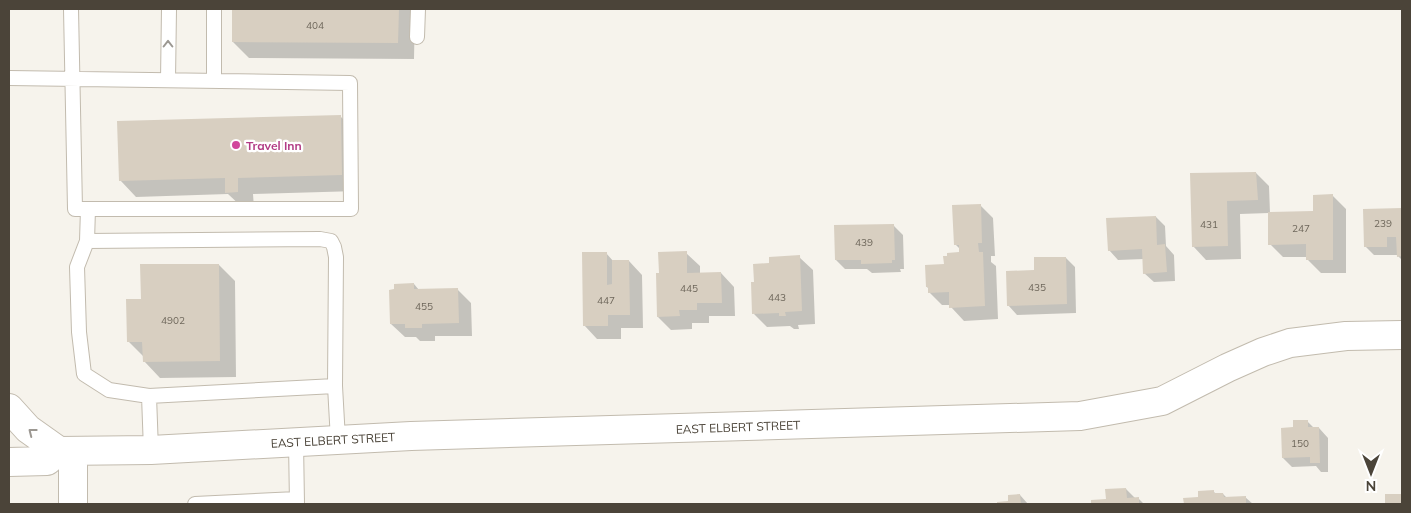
<svg xmlns="http://www.w3.org/2000/svg" width="1411" height="513" font-family="Mulish,sans-serif">
  <style>
    .shadow { fill: #0003 }
    .building { fill: #d8cfc1 }
    .lines { fill: none; stroke-linecap: round; stroke-linejoin: round }
    .lane-casing { stroke: #c2bbae; stroke-width: 16 }
    .street-casing { stroke: #c2bbae; stroke-width: 30 }
    .lane { stroke: #fff; stroke-width: 14 }
    .street { stroke: #fff; stroke-width: 28 }
    .oneway { stroke: #9c9892 }
    .hotel-dot { fill: #d1479c; stroke: #fff; stroke-width: 2 }
    .labels { text-anchor: middle; dominant-baseline: central; stroke-width: 4.5; stroke-linejoin: round; paint-order: stroke }
    .number-label { font-size: 10px; fill: #6e675b }
    .hotel-label { font-size: 12px; font-weight: bold; fill: #b23c85; stroke: #fff; text-anchor: start }
    .street-label { font-size: 12px; fill: #4b4439; stroke: #fff }
  </style>
  <rect width="100%" height="100%" fill="#f6f3ec"/>
  <path class="shadow" d="M233 9H415L414 59 249 58 233 42Z
    M340 116 357 133 358 191 253 194 254 208H243L228 194 136 197 120 180Z
    M1256 173 1269 186 1270 213 1314 212 1332 195 1346 209V273H1321L1308 260V257H1283L1270 244 1269 213 1240 214 1241 259 1206 260 1193 246 1191 174Z
    M980 205 993 218 995 256H991V262L996 266 998 319 964 321 951 307 950 305H942L929 292V289L927 287 945 265 961 253V250L955 244Z
    M1402 209V260L1397 255H1374L1365 246 1364 210Z
    M1156 217 1165 226 1166 246 1174 255 1175 281 1154 282 1144 273V259L1118 260 1109 250Z
    M894 226 903 235 904 269H900L901 272 872 273 867 269H845L836 260Z
    M606 253 614 262 629 261 642 275 643 328H621V339H597L584 325Z
    M686 253 700 266V274L721 273 734 287 735 316H709V323H692V329L671 330 658 317 660 274Z
    M799 257 813 270 815 324 798 325 799 329H794L790 326 767 327 754 314 755 283 771 264Z
    M1066 258 1075 267 1076 313 1017 315 1008 305Z
    M219 265 235 281 236 377 160 378 144 361V357L128 341 142 300Z
    M414 284 419 290 457 289 471 303 472 336H435V341H420L416 337H405L391 324Z
    M1307 421 1314 428H1319L1328 438V472H1321L1316 466 1292 467 1283 458 1294 428Z
    M1126 489 1136 499 1138 498 1144 504H1092V502L1107 500Z
    M1214 492 1216 494H1223L1227 498 1245 497 1253 504H1185V499L1200 498Z
    M1020 495 1028 504 1045 503 1046 504H998V503L1010 502Z"/>
  <path class="building" d="M232 9H399L398 43 232 42Z
    M341 115 342 175 238 178V192L225 193V178L119 181 117 121Z
    M1256 172 1258 200 1227 201 1228 246 1192 247 1190 173Z
    M1333 194V260H1306V244L1268 245V212L1313 211V195Z
    M981 204 982 243H978L979 252H983L985 306 949 308V292L928 293V287H926L925 265 944 264 943 256H947V253L959 252V245H954L952 205Z
    M1402 208V256L1397 257 1396 237H1387V247H1364L1363 209Z
    M1156 216 1157 245 1165 244 1167 272 1143 274 1142 249 1108 251 1106 218Z
    M894 224 895 260H892V263L861 264V260H835L834 225Z
    M687 251V273L721 272 722 303H697V310H679L680 316 657 317 656 273H659L658 252Z
    M582 252H607V285L612 284V260H629L630 315H608V326H583Z
    M800 255 802 311 785 312 786 316H779V313L752 314 751 282H754L753 264 769 263V257Z
    M1034 257H1066L1067 304 1007 306 1006 271 1034 270Z
    M140 264H219L220 361 143 362 142 342H127L126 299H141Z
    M414 283V289L458 288 459 323 422 324V328H405V324H390L389 290 394 289V284Z
    M1293 420H1308V427H1319L1320 463H1310V457L1282 458 1281 428 1293 427Z
    M1126 488 1127 498 1139 497V504H1091V500L1106 499 1105 489Z
    M1214 490V493H1223L1224 497 1246 496V504H1184L1183 498 1198 497V491Z
    M1020 494 1021 504H997V502L1008 501V495Z
    M1385 494H1402V504H1385Z"/>
  <g class="lines">
    <defs>
      <path id="lane" d="M214 9V81
        M417 37 418 9
        M9 78 350 83 351 209H75L71 9
        M168 80 169 9
        M88 209 87 241 77 267 79 332 84 374 109 390 149 396 151 450
        M87 241 320 239 331 241 334 247 336 257 335 386
        M149 396 335 386 338 440
        M296 442 297 504
        M195 504 297 499"/>
      <path id="street" d="M9 408 28 429 59 451 151 450 411 436 1080 416 1162 401 1227 368 1263 352 1290 343 1346 336 1402 335
        M9 462 47 461 59 451
        M73 504V451"/>
    </defs>
    <use href="#lane" class="lane-casing"/>
    <use href="#street" class="street-casing"/>
    <use href="#lane" class="lane"/>
    <use href="#street" class="street"/>
  </g>
  <defs><path id="oneway-chevron" d="M-2-3.5L2.5 0L-2 3.5" fill="none" stroke-width="1.6" stroke-linecap="round" stroke-linejoin="round" transform="scale(1.25)"/></defs>
  <g class="oneway">
    <use href="#oneway-chevron" transform="translate(168 44) rotate(-90)"/>
    <use href="#oneway-chevron" transform="translate(32 432) rotate(-142)"/>
  </g>
  <circle class="hotel-dot" cx="236" cy="145" r="5"/>
  <g class="labels">
    <g class="number-label">
      <text x="315" y="25">404</text>
      <text x="1383" y="223">239</text>
      <text x="1209" y="224">431</text>
      <text x="1301" y="228">247</text>
      <text x="864" y="242">439</text>
      <text x="1037" y="287">435</text>
      <text x="689" y="288">445</text>
      <text x="777" y="297">443</text>
      <text x="606" y="300">447</text>
      <text x="424" y="306">455</text>
      <text x="173" y="320">4902</text>
      <text x="1300" y="443">150</text>
    </g>
    <g class="hotel-label">
      <text x="246" y="145">Travel Inn</text>
    </g>
    <g class="street-label">
      <text transform="translate(738 427) rotate(-2)">EAST ELBERT STREET</text>
      <text transform="translate(333 440) rotate(-3)">EAST ELBERT STREET</text>
    </g>
  </g>
  <rect width="1411" height="513" fill="none" stroke="#4b4439" stroke-width="20"/>
  <g transform="translate(1371 473) rotate(180)" stroke="#ffffff" stroke-width="4" paint-order="stroke">
  <path d="M0-4L9 19L0 12L-9 19Z" fill="#4b4439"/>
  <text y="-8" font-size="14" font-weight="bold" text-anchor="middle" fill="#4b4439">N</text>
  </g>
</svg>
